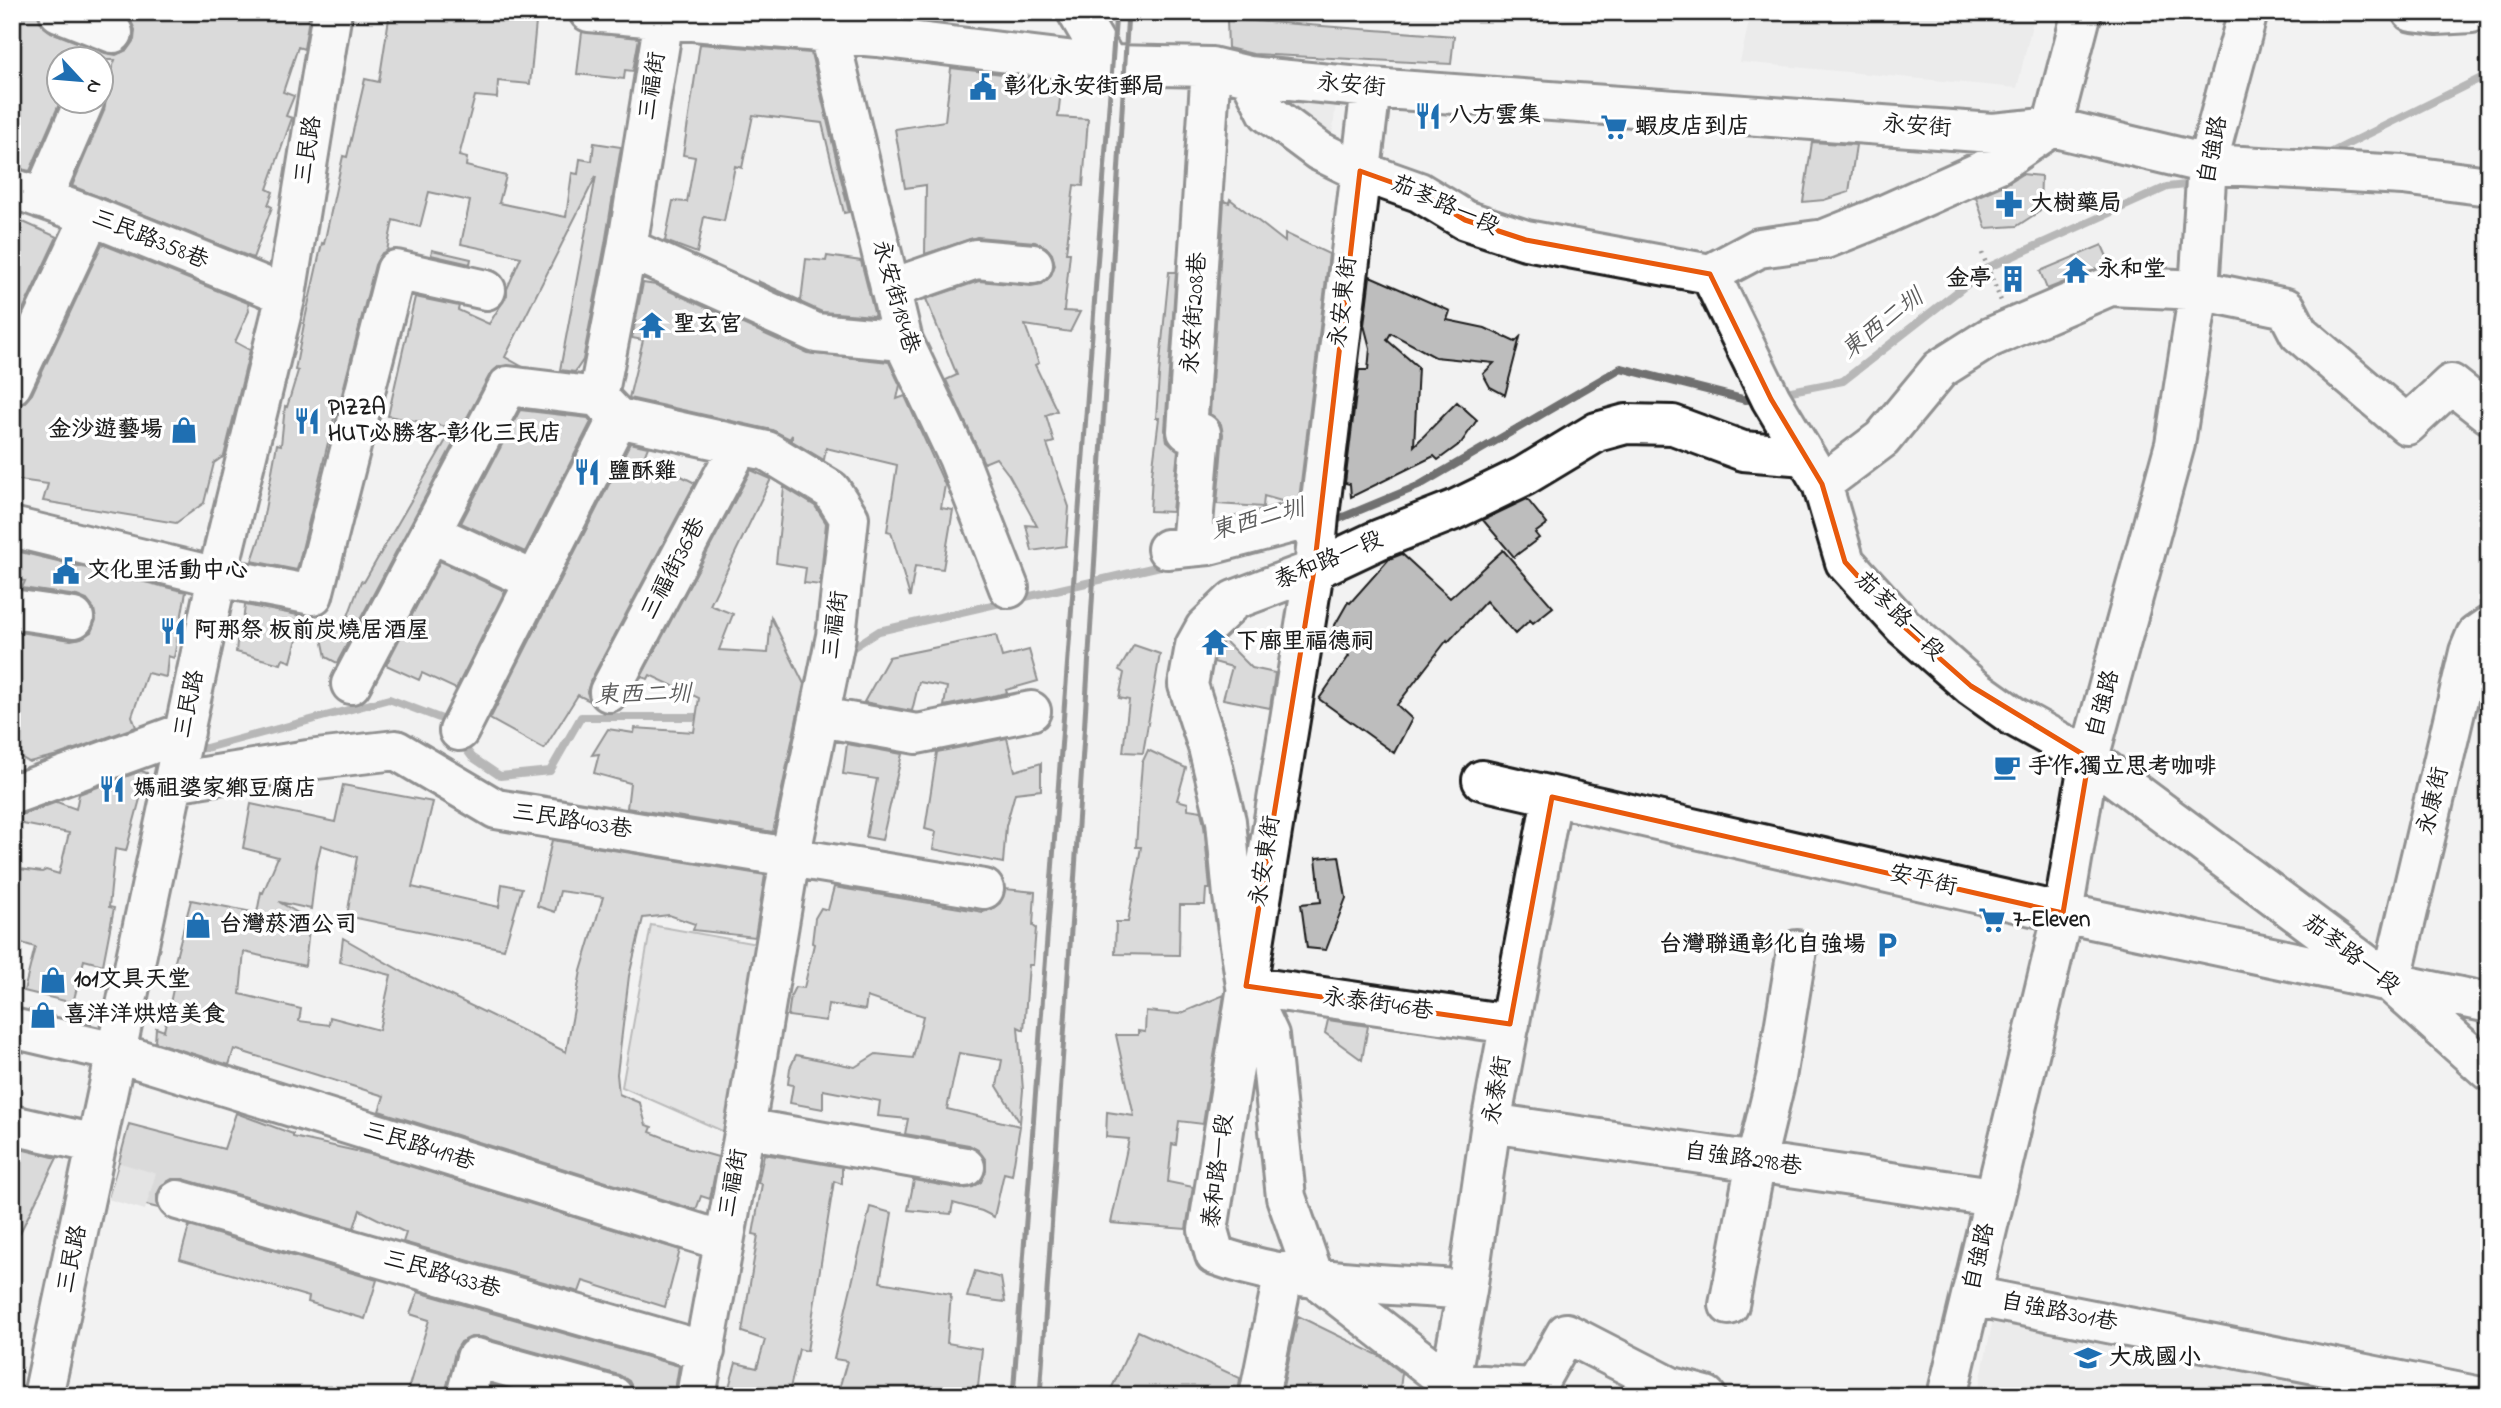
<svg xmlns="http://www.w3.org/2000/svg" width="2501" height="1408" font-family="'Indie Flower','LXGW WenKai TC',sans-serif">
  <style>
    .built { fill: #e2e2e2 }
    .green { fill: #d2d2d2; stroke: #777; stroke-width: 2 }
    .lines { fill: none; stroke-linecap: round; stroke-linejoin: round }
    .stream { stroke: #707070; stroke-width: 8 }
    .building { fill: #bdbdbd; stroke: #1c1c1c; stroke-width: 2 }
    .minor-tunnel { stroke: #d2d2d2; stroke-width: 38; stroke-dasharray: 38 19; stroke-linecap: butt }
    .minor-casing { stroke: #1c1c1c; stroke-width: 44 }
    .path { stroke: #1c1c1c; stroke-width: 4.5; stroke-dasharray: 2 5; stroke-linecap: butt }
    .minor { stroke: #fff; stroke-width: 38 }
    .rail { stroke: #1c1c1c; stroke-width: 5 }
    .marked { fill: none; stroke: #e8590c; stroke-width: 5; stroke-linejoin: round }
    .labels { text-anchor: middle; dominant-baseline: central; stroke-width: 7; stroke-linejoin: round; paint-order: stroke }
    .street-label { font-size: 23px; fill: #1c1c1c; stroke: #fff }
    .poi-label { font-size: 23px; font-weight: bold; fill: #1c1c1c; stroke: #fff; text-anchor: start }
    .water-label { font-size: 24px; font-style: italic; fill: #5b5b5b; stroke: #fff }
  </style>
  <rect width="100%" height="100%" fill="#f2f2f2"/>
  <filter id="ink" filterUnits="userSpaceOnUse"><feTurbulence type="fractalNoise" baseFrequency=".0143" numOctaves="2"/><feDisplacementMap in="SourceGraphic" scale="14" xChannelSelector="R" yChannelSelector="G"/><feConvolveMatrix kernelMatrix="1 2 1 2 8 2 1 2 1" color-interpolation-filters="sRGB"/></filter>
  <g filter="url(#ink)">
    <path class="built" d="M1751 12H2035L2017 88 1740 62Z
      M1257 85 1336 103 1332 137Z
      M1993 1320 2391 1396H1977Z"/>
    <path class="green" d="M651 925 768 946 736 1137 622 1087Z"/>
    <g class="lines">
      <path class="stream" d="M2326 155 2489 74
        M1781 393 1843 381 1989 267 2167 187 2196 184
        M1331 522 1418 486 1621 368 1746 400 1758 398
        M846 652 879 631 1169 564
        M459 740 472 757 500 776 550 771 581 717H696L704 714
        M193 749 206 748 389 699 442 719 449 728"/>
    </g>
    <path class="building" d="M12 12H38L42 25 51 32 105 53 116 55 127 50 134 40 135 30 130 19 120 12H310L304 49 298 47 283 92 294 96 286 116 292 118 267 189 273 192 268 205 272 207 253 258 72 186 104 111 106 100 103 92 115 60H60V102L30 171 12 167Z
      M390 12 442 19 443 12H537L530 84 498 81 497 98 475 96 459 156 467 158 466 166 506 176 499 203 566 217 572 173 578 174 580 159 592 161 594 143 621 147 605 244 583 360 575 372 560 370 596 176 505 357 521 366H499L489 376 337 663 326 657 319 624 344 627 361 581 364 582 453 428 388 416 415 297 459 306 458 310 489 324 507 295V289L521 257 461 244 470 201 429 192 420 227 393 220 387 251 382 253 375 265 338 410H336L297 570 252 561 260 537 277 444 281 445 285 406 287 407 298 371 295 370 305 319 322 243 324 244 343 156 347 157 365 79 379 82Z
      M1227 19 1454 36 1451 64 1253 54 1228 48Z
      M582 32 639 38 633 71 625 70 624 79 577 74Z
      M700 44 811 53 849 212 844 213 822 123 753 115 742 168 735 166 724 221 704 217 697 253 665 241 673 201 687 202 695 157 683 155Z
      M951 68 1062 81 1058 117 1088 119 1083 186 1074 185 1066 253H1070L1064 311 1080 312 1070 332 1025 325 1039 363 1035 365 1057 411 1046 415 1054 442 1047 444 1069 507 1066 546 1032 551 1026 525 1037 526 1009 475 996 458 984 463 946 380 957 375 926 299 979 281 1031 286 1042 284 1050 277 1055 265 1052 254 1046 247 1035 242 977 237 925 254 926 185 905 188 895 129 945 121Z
      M1812 142 1856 145 1849 192 1824 200 1803 202Z
      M2022 174 2041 176 2040 211 2017 226 1986 228 1976 197 2006 184Z
      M1230 199 1285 242V233L1329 254 1299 499 1285 502 1264 496 1263 507 1217 504 1223 434 1221 424 1210 414 1224 201 1229 203Z
      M12 217 57 237 12 333Z
      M102 244 248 303 249 311 235 342 250 350 224 456 214 463 204 503 176 523 43 501 48 484 12 479V407L24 403 32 394Z
      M2102 245 2110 264 2047 289 2040 271Z
      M432 250 471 259 470 264 431 255Z
      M827 256 861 261 875 316 822 312 758 283V281L801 301 806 259 826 261Z
      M1169 272H1176L1165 430 1167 441 1178 450 1172 512 1150 511 1152 474 1159 418H1156L1160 362Z
      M1370 276 1450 311 1447 320 1485 328 1515 342 1520 337 1505 395 1490 387 1483 374 1494 363 1435 357 1391 333 1387 340 1418 367 1414 446 1457 402 1477 420 1461 443 1438 460 1434 456 1351 497 1350 484 1345 483 1359 370H1368L1370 348 1364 325Z
      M643 283 656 285 807 353 889 362 900 385 897 399 905 396 945 485 941 508 953 510 943 569 915 566 910 597 891 532 887 531 897 465 826 448 824 460 792 441V435L790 439 772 430 629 398 643 340 632 338Z
      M520 410 588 418 591 422 525 552 461 523Z
      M630 443 648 447 644 457 695 483 590 682 587 692 590 701 578 695 544 749 490 719Z
      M751 470 771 479 710 605 733 614 719 650 768 653 771 617 804 684 773 832 627 808 630 783 594 773 599 754 592 755 608 729 634 733 635 728 694 732 699 698 650 675 648 679 641 677Z
      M784 487 815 506 826 523 820 585 804 583 806 568 776 563Z
      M1527 499 1547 524 1535 533 1539 538 1514 557 1483 520Z
      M12 550 186 592 174 658 168 656 166 677 147 673 132 716 136 727 58 755 29 762 12 752V631L71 640 81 638 91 632 96 620 94 609 87 600 77 596 22 588 25 581 12 579Z
      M1503 550 1553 607 1533 623 1530 620 1515 634 1486 601 1448 642 1447 640 1397 705 1412 719 1394 753 1319 699 1349 656 1331 632 1348 602 1350 603 1389 559 1402 554 1450 598Z
      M440 561 505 591 456 689 422 673 419 680 386 665Z
      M245 605 303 616 291 662 283 659 281 664 236 652 239 622 243 623Z
      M996 635 1002 657 1029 650 1038 681 1006 690 1007 693 944 706 947 687 919 682 912 711 864 702 889 657Z
      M1224 640 1252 668 1275 673 1270 708 1223 699 1232 667 1214 662 1216 653Z
      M1134 645 1160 654 1143 753 1123 752 1129 700 1119 698 1124 673 1119 670Z
      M1007 738 1015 771 1041 763V790L1015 793 1006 826 1003 863 933 849 936 832 925 829 937 752Z
      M847 744 902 754 882 840 866 837 877 779 843 774Z
      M1148 750 1186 768 1177 800 1188 803V809L1201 811 1204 825 1210 889H1206L1205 905H1180L1179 955 1115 954 1116 922H1128L1141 847H1136L1139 802 1142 763Z
      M141 771 147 773 126 851 115 849 109 907 114 908 103 965 84 960 73 1003 24 991 35 947 12 940V868L42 872 46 870 59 874 69 833 12 822V814H24L57 802 76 809 79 794Z
      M343 785 433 802 412 887 499 907 502 884 522 888 504 949 347 916 357 857 321 845 316 867 311 909 279 902 310 920 305 966 244 952 240 994 301 1009 299 1021 329 1025 330 1017 379 1030 391 975 340 962 343 938 410 976 566 1052 581 971 603 897 560 891 555 912 537 906 552 840 765 875 755 937 693 930 695 924 669 915 643 918 629 976 617 1074 619 1094 640 1103 646 1125 652 1127 650 1132 686 1146V1148L718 1157 710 1199 701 1196 696 1210 379 1111 384 1096 234 1049 229 1065 155 1042 156 1028 164 1031 178 966 174 965 191 900 257 913 261 892 263 893 278 857 243 848 251 804 335 822Z
      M1339 856 1346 898 1326 950 1307 948 1301 904 1321 902 1316 858Z
      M834 887 983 912 992 909 1000 903 1005 889 1035 892 1033 926 1036 928 1033 965H1029L1024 1030 1018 1027 1023 1090 1020 1123 997 1086 1002 1060 959 1053 947 1109 1020 1126 1012 1175 1004 1173 994 1217 982 1211 953 1203 951 1214 908 1210 914 1180 962 1189 973 1187 981 1182 986 1171V1160L978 1150 969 1145 905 1134 908 1119 878 1116 880 1101 823 1090V1109L790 1103 793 1085 788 1084 790 1068 796 1055 855 1067 876 1054 913 1058 923 1016 867 997 865 1010 828 1004 826 1021 788 1016 791 995 795 987 804 988 814 944 812 943 815 918 821 908 828 910Z
      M1224 995 1203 1124 1179 1121 1176 1145 1172 1144 1168 1182 1193 1187 1186 1229 1111 1223 1129 1139 1106 1137 1107 1112 1134 1116 1116 1035H1138V1031L1145 1032 1146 1011 1179 1014Z
      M1328 1020 1368 1026 1362 1060 1325 1033Z
      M236 1113 293 1134V1137L374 1155 680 1250 665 1307 583 1281 579 1292 403 1242 406 1233 360 1210 354 1228 183 1179H172L162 1185 157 1195 158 1208 110 1196 129 1124 224 1149Z
      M12 1147 57 1158 12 1249Z
      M764 1154 842 1167V1184L834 1181 807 1351 799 1349 789 1393 729 1387 736 1363 757 1368 765 1340 742 1332 758 1235 753 1234 762 1184 758 1183Z
      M870 1207 892 1213 880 1282 951 1294 947 1343 982 1349 977 1396H837L847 1361 834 1359Z
      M189 1226 377 1280 365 1319 308 1302 309 1297 180 1259Z
      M975 1271 1001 1278 1005 1302 967 1297Z
      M418 1292 679 1366 674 1396H653L634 1391 629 1381 619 1375 482 1337H471L461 1342 455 1352 445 1396H406L429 1320 410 1314Z
      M1298 1316 1380 1356 1402 1373 1399 1396H1281Z
      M1138 1331 1240 1378 1238 1396H1108Z
      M492 1385 530 1396H489Z"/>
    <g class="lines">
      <path class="minor-tunnel" d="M114 1181 178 1200"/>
      <defs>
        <path id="minor" d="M59 12 113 33
          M589 12 877 37 1108 65 1211 67 1249 76 1371 88 1993 133 2052 127 2207 164 2403 175 2489 186
          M1077 12 1108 65
          M2412 12 2436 15 2472 13
          M664 18 627 248 598 397 618 418 767 451 831 490 849 518 836 636 790 858 745 1128 696 1396
          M829 34 903 341 958 457 1009 588
          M1249 76 1268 113 1319 151 1360 171 1419 192 1465 220 1526 240 1710 274
          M1371 88 1319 516 1314 570 1208 1230 1215 1255C1294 1284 1384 1283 1467 1290
          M12 188 91 216 286 295
          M42 199 84 102
          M627 248 816 333 903 341
          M1710 274 1771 399 1822 484 1845 562 1903 626 1971 686 2013 716 2089 758 2391 983 2489 1071
          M1710 274 1759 248 1825 239 1870 221 1997 164 2052 127 2082 12
          M890 289 976 259 1033 264
          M12 385 91 216
          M1822 484 1882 439 1940 369 1989 338 2110 286 2199 290 2286 308 2299 333 2407 425 2451 384 2489 414
          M12 527 217 577 313 595 396 270 486 290
          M431 533 535 581 618 418
          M1191 546 1201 433 1187 431 1211 67
          M1167 549 1209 545 1319 516
          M12 609 74 618
          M351 684 508 386 598 397
          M609 692 739 446
          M820 717 917 734 1031 711
          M459 731 535 581
          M1482 780 2063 913 2489 1003
          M173 782 308 760 396 750 496 809 984 889
          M12 790 17 793 185 732
          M2391 983 2469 652 2476 635 2489 626
          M1246 986 1510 1024
          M12 1028 115 1052 723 1241
          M1491 1123 1993 1197
          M12 1125 96 1144
          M745 1128 965 1167
          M178 1200 705 1351
          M1972 1296 2476 1396
          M1729 1305 1756 1161 1776 1078 1797 950
          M1450 1383 1535 1388 1566 1333 1669 1386 1706 1396
          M43 1396 217 577 286 295 332 12
          M466 1396 476 1358 613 1396
          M1259 1396 1284 1272
          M1447 1396 1467 1290 1491 1123 1552 797
          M1454 1396 1450 1383 1314 1277 1286 1197 1269 1035 1246 986 1233 896 1226 821 1208 747 1188 685 1195 646 1205 628 1234 600 1314 570 1380 539 1454 510 1524 476 1597 432 1626 424 1673 425 1743 451 1805 456
          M1947 1396 2063 913 2089 758 2175 444 2199 290 2207 164 2248 12"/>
      </defs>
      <use href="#minor" class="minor-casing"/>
      <path class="path" d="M1982 253 2001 301"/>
      <use href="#minor" class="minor"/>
      <path class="rail" d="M1013 1396 1116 12
        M1040 1396 1084 735 1128 12"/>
    </g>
  </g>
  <path d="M0 0H2501V1408H0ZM1360 171 1419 192 1465 220 1526 240 1710 274 1771 399 1822 484 1845 562 1903 626 1971 686 2089 758 2063 913 1552 797 1510 1024 1246 986 1314 570Z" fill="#f2f2f2" fill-opacity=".55" fill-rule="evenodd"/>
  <path class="marked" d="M1360 171 1419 192 1465 220 1526 240 1710 274 1771 399 1822 484 1845 562 1903 626 1971 686 2089 758 2063 913 1552 797 1510 1024 1246 986 1314 570Z"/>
  <defs>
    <symbol id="civic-bare" viewBox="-9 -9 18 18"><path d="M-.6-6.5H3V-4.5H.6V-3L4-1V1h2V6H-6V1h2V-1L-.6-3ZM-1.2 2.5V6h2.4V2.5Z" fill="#1f6fb2" stroke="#fff" stroke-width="2.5" paint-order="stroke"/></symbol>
    <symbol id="restaurant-bare" viewBox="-9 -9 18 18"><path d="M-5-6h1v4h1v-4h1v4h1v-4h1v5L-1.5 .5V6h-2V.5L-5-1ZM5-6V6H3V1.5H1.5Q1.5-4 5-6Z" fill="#1f6fb2" stroke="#fff" stroke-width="2.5" paint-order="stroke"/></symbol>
    <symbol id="supermarket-bare" viewBox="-9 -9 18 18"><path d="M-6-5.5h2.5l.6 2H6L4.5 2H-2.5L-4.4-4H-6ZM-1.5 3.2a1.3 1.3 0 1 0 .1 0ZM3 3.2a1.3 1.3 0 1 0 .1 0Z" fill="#1f6fb2" stroke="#fff" stroke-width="2.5" paint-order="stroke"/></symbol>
    <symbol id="pharmacy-bare" viewBox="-9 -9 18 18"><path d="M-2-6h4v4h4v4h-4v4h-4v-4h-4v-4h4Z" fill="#1f6fb2" stroke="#fff" stroke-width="2.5" paint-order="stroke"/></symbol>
    <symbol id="temple-bare" viewBox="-9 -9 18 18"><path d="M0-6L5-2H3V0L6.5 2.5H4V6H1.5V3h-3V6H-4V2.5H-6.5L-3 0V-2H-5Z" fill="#1f6fb2" stroke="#fff" stroke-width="2.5" paint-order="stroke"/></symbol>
    <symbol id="building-bare" viewBox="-9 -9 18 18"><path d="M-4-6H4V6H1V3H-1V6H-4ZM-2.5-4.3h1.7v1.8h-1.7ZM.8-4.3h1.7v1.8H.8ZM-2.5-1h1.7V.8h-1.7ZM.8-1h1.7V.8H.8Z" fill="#1f6fb2" stroke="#fff" stroke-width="2.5" paint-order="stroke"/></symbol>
    <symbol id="shop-bare" viewBox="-9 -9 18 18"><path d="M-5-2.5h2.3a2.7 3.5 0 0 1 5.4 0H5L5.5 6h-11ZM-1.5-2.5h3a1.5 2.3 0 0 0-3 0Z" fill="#1f6fb2" stroke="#fff" stroke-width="2.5" paint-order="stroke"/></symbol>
    <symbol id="cafe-bare" viewBox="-9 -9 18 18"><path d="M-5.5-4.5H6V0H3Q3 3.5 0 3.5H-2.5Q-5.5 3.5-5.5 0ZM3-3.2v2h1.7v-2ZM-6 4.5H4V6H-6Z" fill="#1f6fb2" stroke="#fff" stroke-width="2.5" paint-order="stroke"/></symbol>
    <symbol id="parking-bare" viewBox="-9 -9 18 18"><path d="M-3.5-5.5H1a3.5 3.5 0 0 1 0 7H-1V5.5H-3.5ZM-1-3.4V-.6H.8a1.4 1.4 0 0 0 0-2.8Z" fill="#1f6fb2" stroke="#fff" stroke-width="2.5" paint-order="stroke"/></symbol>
    <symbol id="school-bare" viewBox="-9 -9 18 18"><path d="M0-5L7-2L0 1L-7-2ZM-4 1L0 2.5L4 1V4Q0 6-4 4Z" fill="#1f6fb2" stroke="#fff" stroke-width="2.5" paint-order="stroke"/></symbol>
  </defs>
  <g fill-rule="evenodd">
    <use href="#civic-bare" x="964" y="68" width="38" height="38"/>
    <use href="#restaurant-bare" x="1409" y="97" width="38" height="38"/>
    <use href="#supermarket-bare" x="1595" y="108" width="38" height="38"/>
    <use href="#pharmacy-bare" x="1990" y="185" width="38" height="38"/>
    <use href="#temple-bare" x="2057" y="251" width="38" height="38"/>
    <use href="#building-bare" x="1994" y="260" width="38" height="38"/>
    <use href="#temple-bare" x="633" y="306" width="38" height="38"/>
    <use href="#restaurant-bare" x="288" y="402" width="38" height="38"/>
    <use href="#shop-bare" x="165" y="411" width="38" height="38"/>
    <use href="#restaurant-bare" x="568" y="453" width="38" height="38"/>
    <use href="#civic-bare" x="47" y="552" width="38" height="38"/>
    <use href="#restaurant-bare" x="154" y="612" width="38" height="38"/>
    <use href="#temple-bare" x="1196" y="623" width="38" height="38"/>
    <use href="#cafe-bare" x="1988" y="748" width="38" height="38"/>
    <use href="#restaurant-bare" x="93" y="770" width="38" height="38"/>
    <use href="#supermarket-bare" x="1973" y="901" width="38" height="38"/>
    <use href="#shop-bare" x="179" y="906" width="38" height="38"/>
    <use href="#parking-bare" x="1868" y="926" width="38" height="38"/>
    <use href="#shop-bare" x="34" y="961" width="38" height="38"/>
    <use href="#shop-bare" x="24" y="996" width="38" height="38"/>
    <use href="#school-bare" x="2069" y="1339" width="38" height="38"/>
  </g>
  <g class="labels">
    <g class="street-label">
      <text transform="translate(653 86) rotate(-81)">三福街</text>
      <text transform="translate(1351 86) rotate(5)">永安街</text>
      <text transform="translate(1917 127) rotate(4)">永安街</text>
      <text transform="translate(309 150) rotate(-81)">三民路</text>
      <text transform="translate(2214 150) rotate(-79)">自強路</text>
      <text transform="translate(1445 206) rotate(24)">茄苳路一段</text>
      <text transform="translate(150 240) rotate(22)">三民路358巷</text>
      <text transform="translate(895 297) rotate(74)">永安街184巷</text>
      <text transform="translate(1344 302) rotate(-83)">永安東街</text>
      <text transform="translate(1195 313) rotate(-86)">永安街208巷</text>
      <text transform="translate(1329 561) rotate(-23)">泰和路一段</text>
      <text transform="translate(674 569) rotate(-62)">三福街36巷</text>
      <text transform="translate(1899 617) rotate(45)">茄苳路一段</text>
      <text transform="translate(836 625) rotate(-82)">三福街</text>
      <text transform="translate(190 704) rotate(-78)">三民路</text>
      <text transform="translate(2104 704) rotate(-75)">自強路</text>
      <text transform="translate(2434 801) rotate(-77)">永康街</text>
      <text transform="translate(572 822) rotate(9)">三民路403巷</text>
      <text transform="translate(1266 861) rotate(-81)">永安東街</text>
      <text transform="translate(1923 881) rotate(13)">安平街</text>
      <text transform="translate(2351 955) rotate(38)">茄苳路一段</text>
      <text transform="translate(1378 1005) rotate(8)">永泰街46巷</text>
      <text transform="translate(1498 1090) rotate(-80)">永泰街</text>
      <text transform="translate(419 1147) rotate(17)">三民路419巷</text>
      <text transform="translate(1743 1160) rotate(8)">自強路298巷</text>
      <text transform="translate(1219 1171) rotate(-83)">泰和路一段</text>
      <text transform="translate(734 1183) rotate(-79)">三福街</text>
      <text transform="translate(1980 1257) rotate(-77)">自強路</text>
      <text transform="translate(73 1259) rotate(-78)">三民路</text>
      <text transform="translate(442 1275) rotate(16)">三民路433巷</text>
      <text transform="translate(2059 1313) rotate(11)">自強路301巷</text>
    </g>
    <g class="poi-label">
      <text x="1004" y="87">彰化永安街郵局</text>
      <text x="1449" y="116">八方雲集</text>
      <text x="1635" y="127">蝦皮店到店</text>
      <text x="2030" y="204">大樹藥局</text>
      <text x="2097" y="270">永和堂</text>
      <text x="1992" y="279" text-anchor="end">金亭</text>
      <text x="673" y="325">聖玄宮</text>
      <text x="328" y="408">PIZZA<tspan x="328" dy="26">HUT必勝客-彰化三民店</tspan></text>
      <text x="163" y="430" text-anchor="end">金沙遊藝場</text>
      <text x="608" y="472">鹽酥雞</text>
      <text x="87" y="571">文化里活動中心</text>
      <text x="194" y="631">阿那祭 板前炭燒居酒屋</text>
      <text x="1236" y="642">下廍里福德祠</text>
      <text x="2028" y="767">手作.獨立思考咖啡</text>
      <text x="133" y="789">媽祖婆家鄉豆腐店</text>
      <text x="2013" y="920">7-Eleven</text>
      <text x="219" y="925">台灣菸酒公司</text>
      <text x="1866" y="945" text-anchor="end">台灣聯通彰化自強場</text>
      <text x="74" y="980">101文具天堂</text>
      <text x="64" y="1015">喜洋洋烘焙美食</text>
      <text x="2109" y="1358">大成國小</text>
    </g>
    <g class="water-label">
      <text transform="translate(1883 325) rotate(-38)">東西二圳</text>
      <text transform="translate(1258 521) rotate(-15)">東西二圳</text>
      <text transform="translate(643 696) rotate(-1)">東西二圳</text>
    </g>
  </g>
  <rect width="2501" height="1408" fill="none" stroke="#fff" stroke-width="42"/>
  <rect x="21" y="21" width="2459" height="1366" fill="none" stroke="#1c1c1c" stroke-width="2.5" filter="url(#ink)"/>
  <g transform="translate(80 80) rotate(116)"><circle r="33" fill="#ffffff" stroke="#a4a4a4" stroke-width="2"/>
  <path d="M0-5L12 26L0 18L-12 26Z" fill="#1f6fb2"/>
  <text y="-10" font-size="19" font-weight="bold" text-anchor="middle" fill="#1c1c1c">N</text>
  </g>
</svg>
